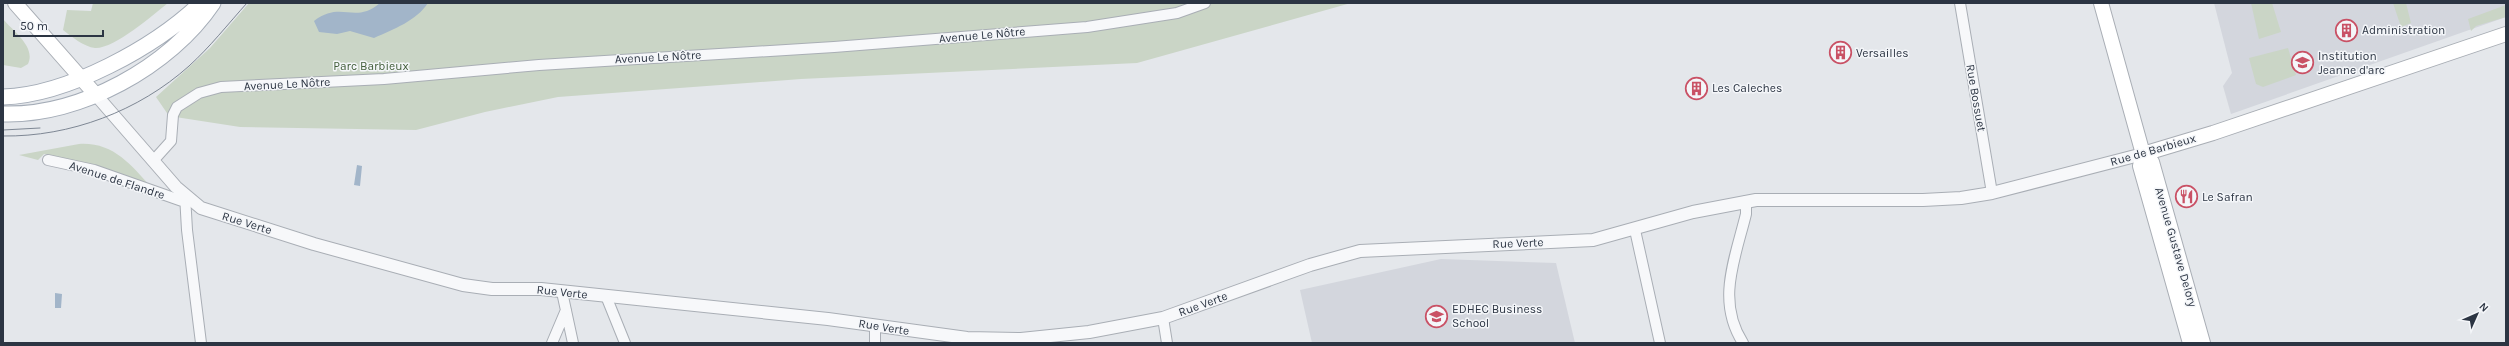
<svg xmlns="http://www.w3.org/2000/svg" width="2509" height="346" font-family="Karla,sans-serif">
  <style>
    .built { fill: #d3d6dd }
    .green { fill: #cad5c6 }
    .water { fill: #a2b5c9 }
    .lines { fill: none; stroke-linecap: round; stroke-linejoin: round }
    .minor-casing { stroke: #a9aeb5; stroke-width: 12 }
    .tertiary-casing { stroke: #a9aeb5; stroke-width: 14 }
    .secondary-casing { stroke: #a9aeb5; stroke-width: 16 }
    .primary-casing { stroke: #a4acb7; stroke-width: 17 }
    .minor { stroke: #f7f8fa; stroke-width: 10 }
    .tertiary { stroke: #f7f8fa; stroke-width: 12 }
    .secondary { stroke: #fff; stroke-width: 14 }
    .primary { stroke: #fff; stroke-width: 15 }
    .tram { stroke: #7e8794; stroke-width: 1 }
    .labels { text-anchor: middle; dominant-baseline: central; stroke-width: 3; stroke-linejoin: round; paint-order: stroke }
    .poi-label { font-size: 12px; fill: #2c3543; stroke: #f4f6f9; text-anchor: start }
    .street-label { font-size: 12px; fill: #2c3543; stroke: #f4f6f9 }
    .park-label { font-size: 12px; fill: #425e3a; stroke: #f4f6f9 }
  </style>
  <rect width="100%" height="100%" fill="#e4e7eb"/>
  <path class="built" d="M2214 3H2506V17L2231 114 2223 86 2232 73Z
    M1441 259 1556 263 1575 343H1312L1300 290Z"/>
  <path class="green" d="M93 3H168C153 15 114 49 95 48 84 47 71 36 63 30L67 10 91 11Z
    M249 3H1351L1137 63 801 79 558 97 485 112 416 130 240 127 169 116 156 97 210 48Z
    M2251 3H2272L2281 32 2259 39Z
    M2393 3H2406L2411 23 2401 27Z
    M2506 5V17L2476 26 2471 31 2468 19Z
    M3 19C14 32 36 47 28 64L21 68 3 65Z
    M2288 48 2296 75 2263 87 2256 84 2249 58Z
    M79 144C113 142 130 164 151 187L86 163 44 154 38 160 19 155Z"/>
  <path class="water" d="M380 3H428C416 21 394 29 374 38L350 31 337 34 319 32 314 21C342 0 354 25 380 3Z
    M357 165 362 166 360 186 354 185Z
    M55 293 62 294 61 308H55Z"/>
  <g class="lines">
    <defs>
      <path id="minor" d="M1960 3 1992 193
        M48 160 94 170 185 202
        M153 161 171 141 173 115 177 107 199 93 221 87 384 79 539 65 834 47 1087 27 1177 13 1205 3
        M185 195 187 230 201 343
        M1635 230 1660 343
        M562 292 573 343
        M606 296 625 343
        M1163 318 1167 343
        M875 326V343
        M552 343 566 310
        M1743 343C1716 301 1735 259 1746 214V201"/>
      <path id="tertiary" d="M96 95 176 187 201 208 314 244 463 285 492 289H541L828 319 967 338 1021 339 1089 332 1163 318 1310 265 1360 251 1593 240 1693 212 1756 200H1923L1961 198 1992 193 2143 154"/>
      <path id="secondary" d="M15 3 96 95
        M2101 3 2143 154 2140 166 2190 343
        M2143 154 2213 133 2506 34
        M2143 154 2152 162 2203 343"/>
      <path id="primary" d="M3 97C68 95 155 47 201 3
        M3 114C80 116 170 67 213 3"/>
    </defs>
    <use href="#minor" class="minor-casing"/>
    <use href="#tertiary" class="tertiary-casing"/>
    <use href="#secondary" class="secondary-casing"/>
    <use href="#primary" class="primary-casing"/>
    <use href="#minor" class="minor"/>
    <use href="#tertiary" class="tertiary"/>
    <use href="#secondary" class="secondary"/>
    <use href="#primary" class="primary"/>
    <path class="tram" d="M3 130 40 128
      M3 136C70 137 139 111 189 66 210 47 228 24 247 3"/>
  </g>
  <defs>
    <symbol id="building-ring" viewBox="-11 -11 22 22"><circle r="9.5" fill="#f4f6f9" stroke="#c95165" stroke-width="1.5"/><path d="M-4-6H4V6H1V3H-1V6H-4ZM-2.5-4.3h1.7v1.8h-1.7ZM.8-4.3h1.7v1.8H.8ZM-2.5-1h1.7V.8h-1.7ZM.8-1h1.7V.8H.8Z" fill="#c95165"/></symbol>
    <symbol id="school-ring" viewBox="-11 -11 22 22"><circle r="9.5" fill="#f4f6f9" stroke="#c95165" stroke-width="1.5"/><path d="M0-5L7-2L0 1L-7-2ZM-4 1L0 2.5L4 1V4Q0 6-4 4Z" fill="#c95165"/></symbol>
    <symbol id="restaurant-ring" viewBox="-11 -11 22 22"><circle r="9.5" fill="#f4f6f9" stroke="#c95165" stroke-width="1.5"/><path d="M-5-6h1v4h1v-4h1v4h1v-4h1v5L-1.5 .5V6h-2V.5L-5-1ZM5-6V6H3V1.5H1.5Q1.5-4 5-6Z" fill="#c95165"/></symbol>
    <symbol id="university-ring" viewBox="-11 -11 22 22"><circle r="9.5" fill="#f4f6f9" stroke="#c95165" stroke-width="1.5"/><path d="M0-5L7-2L0 1L-7-2ZM-4 1L0 2.5L4 1V4Q0 6-4 4Z" fill="#c95165"/></symbol>
  </defs>
  <g fill-rule="evenodd">
    <use href="#building-ring" x="2334" y="18" width="25" height="25"/>
    <use href="#building-ring" x="1828" y="40" width="25" height="25"/>
    <use href="#school-ring" x="2290" y="50" width="25" height="25"/>
    <use href="#building-ring" x="1684" y="76" width="25" height="25"/>
    <use href="#restaurant-ring" x="2174" y="184" width="25" height="25"/>
    <use href="#university-ring" x="1424" y="304" width="25" height="25"/>
  </g>
  <g class="labels">
    <g class="poi-label">
      <text x="2362" y="30">Administration</text>
      <text x="1856" y="53">Versailles</text>
      <text x="2318" y="56">Institution<tspan x="2318" dy="14">Jeanne d'arc</tspan></text>
      <text x="1712" y="88">Les Caleches</text>
      <text x="2202" y="197">Le Safran</text>
      <text x="1452" y="309">EDHEC Business<tspan x="1452" dy="14">School</tspan></text>
    </g>
    <g class="street-label">
      <text transform="translate(982 35) rotate(-5)">Avenue Le Nôtre</text>
      <text transform="translate(658 57) rotate(-3)">Avenue Le Nôtre</text>
      <text transform="translate(287 84) rotate(-3)">Avenue Le Nôtre</text>
      <text transform="translate(1976 98) rotate(80)">Rue Bossuet</text>
      <text transform="translate(2153 150) rotate(-16)">Rue de Barbieux</text>
      <text transform="translate(117 180) rotate(18)">Avenue de Flandre</text>
      <text transform="translate(247 223) rotate(17)">Rue Verte</text>
      <text transform="translate(1518 243) rotate(-2)">Rue Verte</text>
      <text transform="translate(2176 247) rotate(74)">Avenue Gustave Delory</text>
      <text transform="translate(562 292) rotate(6)">Rue Verte</text>
      <text transform="translate(1203 304) rotate(-20)">Rue Verte</text>
      <text transform="translate(884 327) rotate(9)">Rue Verte</text>
    </g>
    <g class="park-label">
      <text x="371" y="66">Parc Barbieux</text>
    </g>
  </g>
  <rect width="2509" height="346" fill="none" stroke="#2c3543" stroke-width="8"/>
  <g transform="translate(2477 314) rotate(45)" stroke="#f4f6f9" stroke-width="3" paint-order="stroke">
  <path d="M0-3L7 15L0 10L-7 15Z" fill="#2c3543"/>
  <text y="-6" font-size="11" font-weight="bold" text-anchor="middle" fill="#2c3543">N</text>
  </g>
  <path d="M14 30v6h89v-6" fill="none" stroke="#2c3543" stroke-width="2"/>
  <text x="20" y="30" font-size="12" fill="#2c3543" stroke="#f4f6f9" stroke-width="3" paint-order="stroke">50 m</text>
</svg>
